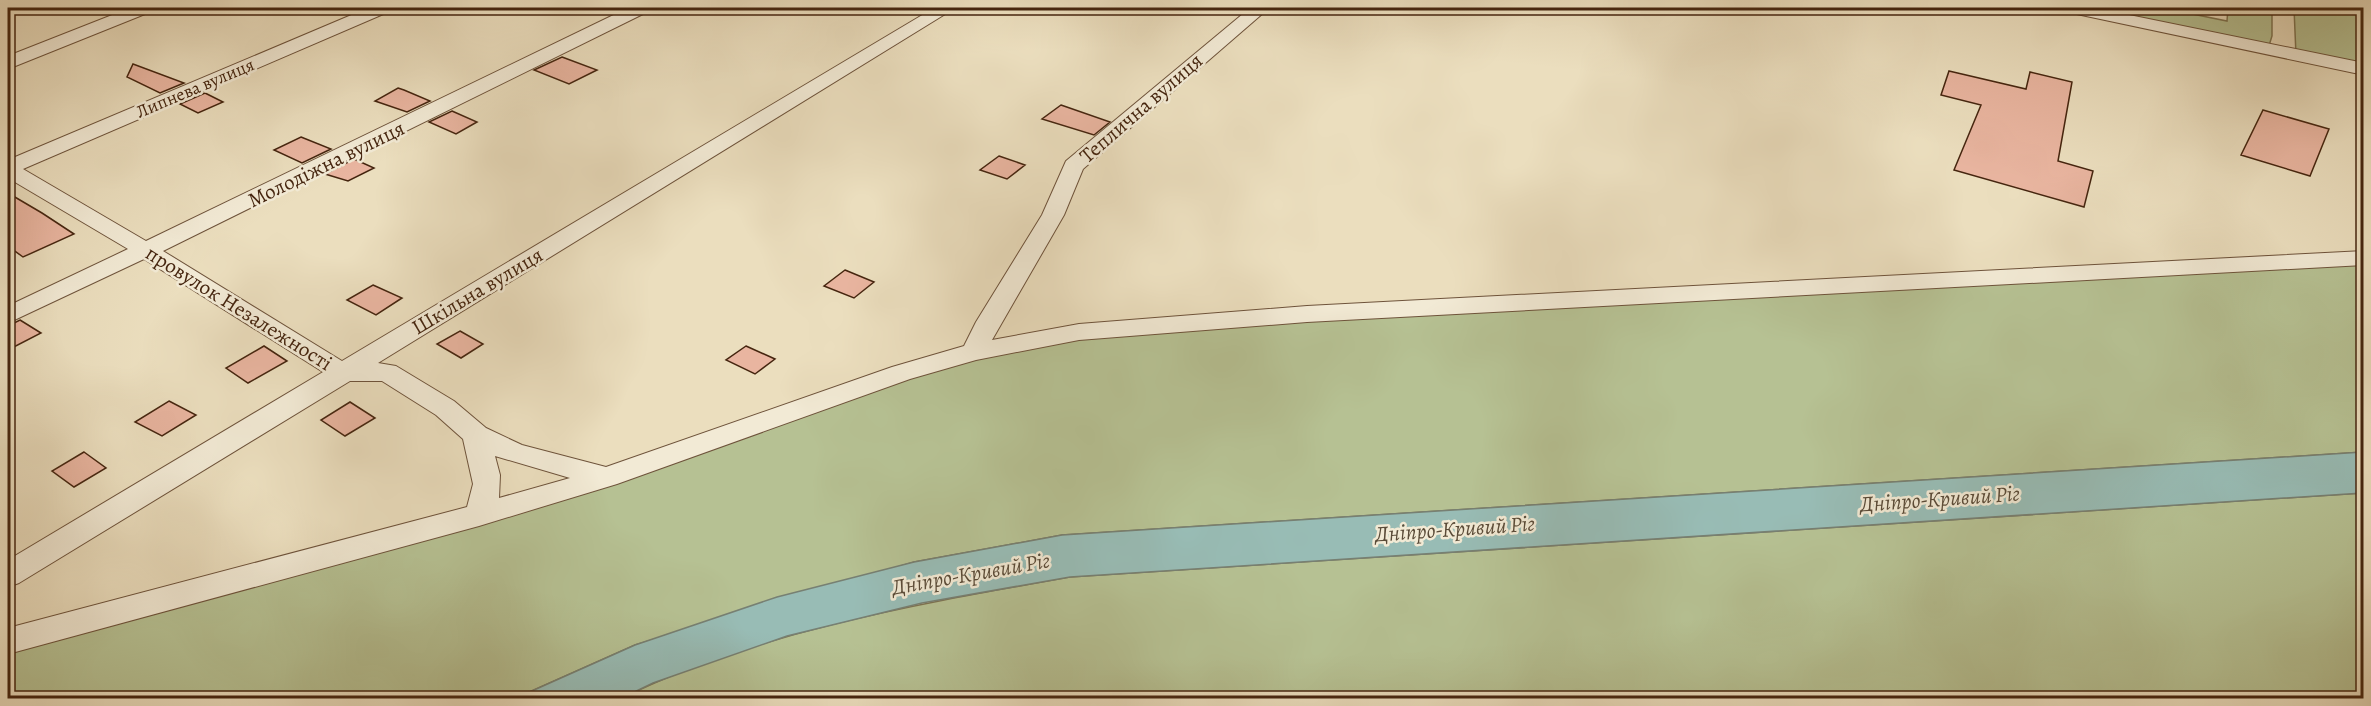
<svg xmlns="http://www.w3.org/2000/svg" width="2371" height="706" font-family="Alegreya,serif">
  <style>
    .green { fill: #b6c193; stroke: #7e7351; stroke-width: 1.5 }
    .water { fill: #98bcb5; stroke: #778073; stroke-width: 1.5 }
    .building { fill: #e9b5a0; stroke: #45250f; stroke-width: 1.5 }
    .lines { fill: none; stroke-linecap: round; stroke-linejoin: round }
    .minor-casing { stroke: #6e533b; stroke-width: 2 }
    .minor { fill: #f2ead5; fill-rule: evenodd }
    .labels { text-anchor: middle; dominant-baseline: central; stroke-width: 5; stroke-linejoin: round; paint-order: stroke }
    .far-street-label { font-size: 18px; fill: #45250f; stroke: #f2ead5 }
    .street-label { font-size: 21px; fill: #45250f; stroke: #f2ead5 }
    .water-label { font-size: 22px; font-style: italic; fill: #5a4b38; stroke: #f2ead5 }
  </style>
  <rect width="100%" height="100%" fill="#ebdebe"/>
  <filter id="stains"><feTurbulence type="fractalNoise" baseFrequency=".00333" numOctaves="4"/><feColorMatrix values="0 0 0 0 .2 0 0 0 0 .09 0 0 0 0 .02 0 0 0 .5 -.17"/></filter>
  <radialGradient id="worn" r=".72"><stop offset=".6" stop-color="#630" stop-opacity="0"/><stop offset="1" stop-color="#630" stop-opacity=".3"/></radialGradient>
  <path class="green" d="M2072 8H2163L2227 21 2228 8H2272V36L2268 49Z
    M2294 8H2363V69L2296 55Z
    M2363 258V452L1062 535 914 562 635 645 516 698H8V641L479 515 901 373 1079 332Z
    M2363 493V698H622C762 630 918 604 1070 577Z"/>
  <path class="water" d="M2363 452V493L1070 577 922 603 787 636 653 683 622 698H516L635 645 777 597 914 562 1062 535Z"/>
  <path class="building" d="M562 57 597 70 569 84 534 70Z
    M133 64 184 83 160 93 127 77Z
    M1949 71 2026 89 2030 72 2072 82 2058 161 2093 171 2084 207 1954 170 1981 105 1941 95Z
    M398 88 404 90 430 101 407 112 375 101Z
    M205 93 223 102 198 113 180 104Z
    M1061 105 1110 122 1094 135 1042 119Z
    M2263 110 2329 129 2310 176 2241 155Z
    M452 111 477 122 456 134 429 122Z
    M301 137 331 149 302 163 274 150Z
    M999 156 1025 165 1007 179 980 170Z
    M354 159 374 168 348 181 325 174Z
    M8 193 42 213 74 234 23 257 8 246Z
    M845 270 874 282 854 298 824 286Z
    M373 285 402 298 376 315 347 300Z
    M20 320 41 333 8 350V326Z
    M460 331 483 344 461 358 437 344Z
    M264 346 287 361 248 383 226 368Z
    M746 346 775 359 755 374 726 360Z
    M169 401 196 415 162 436 135 422Z
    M350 402 375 418 345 436 321 420Z
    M84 452 106 468 74 487 52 471Z"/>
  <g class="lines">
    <defs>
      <path id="minor" d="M130 8H153L150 12 8 69V56Z
        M368 8H391L388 12 23 169 146 241 628 8H650L647 12 163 251 342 361 934 8H955L378 363 396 366 454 401 486 428 522 445 606 467 892 367 964 346 976 322 1042 215 1066 161 1250 8H1269L1083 169 1064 215 992 340 1079 324 1307 306 2364 251V265L1307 322 1079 340 976 360 910 379 617 484 479 526 8 654V628L467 507 473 484 463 439 436 415 382 381H350L19 583 8 587V560L323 372 144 259 8 323V306L128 249 8 178V160ZM495 456 570 478 499 498 500 475Z
        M2063 8H2095L2364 63V75L2072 13Z"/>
    </defs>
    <use href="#minor" class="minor-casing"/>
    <use href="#minor" class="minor"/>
  </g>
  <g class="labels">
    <g class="far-street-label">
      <text transform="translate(195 88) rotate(-23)">Липнева вулиця</text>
    </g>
    <g class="street-label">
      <text transform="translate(1141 108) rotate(-41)">Теплична вулиця</text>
      <text transform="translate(326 164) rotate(-26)">Молодіжна вулиця</text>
      <text transform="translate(477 291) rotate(-31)">Шкільна вулиця</text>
      <text transform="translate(239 308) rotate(32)">провулок Незалежності</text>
    </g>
    <g class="water-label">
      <text transform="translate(1940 499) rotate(-4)">Дніпро-Кривий Ріг</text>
      <text transform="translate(1455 529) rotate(-4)">Дніпро-Кривий Ріг</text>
      <text transform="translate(971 574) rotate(-10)">Дніпро-Кривий Ріг</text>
    </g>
  </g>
  <rect width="2371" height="706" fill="none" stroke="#ebdebe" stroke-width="30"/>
  <rect x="9" y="9" width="2353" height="688" fill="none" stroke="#45250f" stroke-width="3"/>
  <rect x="15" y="15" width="2341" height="676" fill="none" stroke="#45250f" stroke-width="1.5"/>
  <rect width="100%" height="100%" filter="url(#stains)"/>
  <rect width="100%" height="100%" fill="url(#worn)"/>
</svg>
